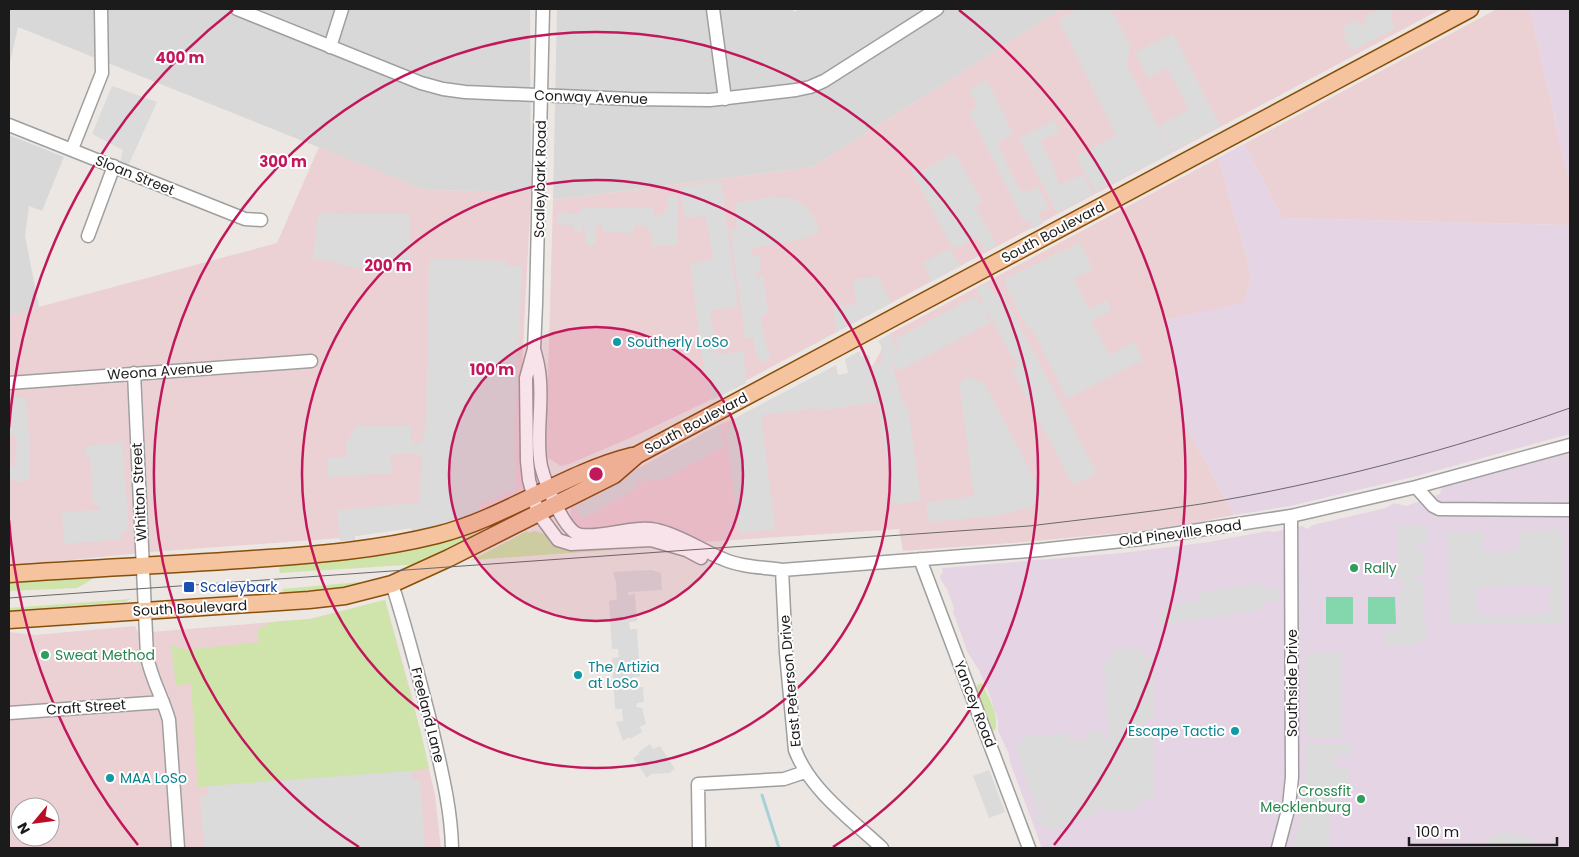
<svg xmlns="http://www.w3.org/2000/svg" width="1579" height="857" font-family="Poppins,sans-serif">
  <style>
    .residential { fill: #d9d8d8 }
    .commercial { fill: #ecd1d4; fill-rule: evenodd }
    .industrial { fill: #e5d4e4 }
    .grass { fill: #cee4aa }
    .pitch { fill: #84d7ac }
    .parking { fill: #dbdbdb; fill-rule: evenodd }
    .lines { fill: none; stroke-linecap: round; stroke-linejoin: round }
    .stream { stroke: #a5d2d7; stroke-width: 3 }
    .minor-casing { stroke: #9f9f9f; stroke-width: 15 }
    .major-casing { stroke: #884f0a; stroke-width: 19 }
    .minor { stroke: #fff; stroke-width: 12 }
    .major { stroke: #f5c49e; stroke-width: 16 }
    .tram { stroke: #696969; stroke-width: 1 }
    .ring { fill: none; stroke: #c2185b; stroke-width: 2.5 }
    .culture-dot { fill: #0f9aa8; stroke: #fff; stroke-width: 2 }
    .leisure-dot { fill: #2e9e5b; stroke: #fff; stroke-width: 2 }
    .transit-dot { fill: #1a4fb4; stroke: #fff; stroke-width: 2 }
    .labels { text-anchor: middle; dominant-baseline: central; stroke-width: 4; stroke-linejoin: round; paint-order: stroke }
    .street-label { font-size: 14px; fill: #1b1b1b; stroke: #fff }
    .culture-label { font-size: 14px; fill: #0d838f; stroke: #fff; text-anchor: start }
    .leisure-label { font-size: 14px; fill: #27864d; stroke: #fff; text-anchor: start }
    .transit-label { font-size: 14px; fill: #164399; stroke: #fff; text-anchor: start }
    .centre { fill: #c2185b; stroke: #fff; stroke-width: 2.5 }
    .ring-label { font-size: 15px; text-anchor: middle; font-weight: bold; fill: #c2185b; stroke: #fff; stroke-width: 4; stroke-linejoin: round; paint-order: stroke }
  </style>
  <rect width="100%" height="100%" fill="#ece7e2"/>
  <path class="residential" d="M9 9H530L531 192 425 190 18 27 9 67Z
    M557 9H793L794 12 799 9H1061L813 167 553 200Z
    M9 135 64 157 42 211 29 206 25 236 39 307 9 315Z"/>
  <path class="commercial" d="M1061 9H1441L706 402 630 438 569 464 561 466 548 458 546 450 553 200 813 167Z
    M1497 9H1529L1531 14 1570 187V225L1282 218 1244 144Z
    M319 147 425 190 531 192 521 388 520 436 525 488 519 496 474 515 440 524 342 538 151 552 9 566V315L277 243Z
    M1218 158 1251 274 1245 303 1165 320 1185 424 1234 515 1189 524 1130 532 1012 543 903 551 899 529 704 542 669 527 652 523 583 528 580 527 572 519 570 511 573 503 721 424 873 365 891 333Z
    M385 600 411 693 435 795 441 848H9V632L35 635 135 626 138 633 310 619ZM20 807H50V837H20Z"/>
  <path class="industrial" d="M1529 9H1570V187L1531 14Z
    M1244 144 1282 218 1570 225V434L1413 477 1290 506 1234 515 1185 424 1165 320 1245 302 1251 274 1218 158Z
    M1570 451V848H1042L1010 762 1009 754 998 731V721L990 696 979 670 968 653 953 612 954 608 947 589 941 580 940 576 943 572 942 568 1122 553 1209 542 1268 531 1274 532 1302 526 1307 529 1313 525 1386 508 1394 503 1406 506 1440 494 1441 489 1444 486Z"/>
  <path class="grass" d="M482 526 484 530 422 564 280 573 279 568 281 566 312 562Z
    M527 531 528 533 535 531 544 534 547 532 609 546 611 550 472 560Z
    M91 576 92 579 83 585 76 588 9 591V580Z
    M372 581 319 592 284 595 282 589Z
    M131 599 124 602 57 607 9 614V608Z
    M385 600 422 737 429 768 411 771 198 787 191 684 176 685 171 645 186 650 259 642 257 631 271 622 310 619Z
    M982 683C988 698 1000 714 995 731L991 729 976 690 977 685Z"/>
  <path class="pitch" d="M1326 597H1353V624H1326Z
    M1368 597H1395L1396 624H1368Z"/>
  <path class="parking" d="M1078 9H1111L1130 46 1127 65 1172 153 1095 192 1076 156 1116 136 1059 20Z
    M1379 9H1392V21L1395 28 1352 51 1343 36 1347 34 1343 27 1356 20 1360 26 1367 22 1364 17Z
    M1173 33 1220 126 1172 151 1159 126 1189 109 1167 68 1148 78 1135 53Z
    M987 80 1013 134 997 143 1021 192 1027 189 1029 192 1038 187 1049 208 1038 213 1043 223 1033 229 1028 220 1024 222 969 112 974 109 976 102 969 89Z
    M112 86 157 102 128 166 120 163 123 150 92 134Z
    M1054 120 1060 131 1041 141 1056 172 1054 173 1060 185 1083 174 1093 194 1057 213 1019 138Z
    M955 153 982 202 975 207 997 245 985 251 977 237 956 248 950 243 909 167 914 164 919 172Z
    M721 181 738 306 710 311 717 355 744 351 746 383 712 400 709 384H706L690 263 713 259 706 216 684 218 680 187Z
    M668 195H678L677 246H651L652 235 645 225 634 226V233L603 232 602 225H599L596 228V245H586L584 225 582 227V232H574V225H557V213L581 214 582 207H654V214L656 216 660 215 664 213 668 207Z
    M772 197 790 198 805 206 816 220 819 233 811 235 802 239 752 248V255H760L761 271 755 274 756 277 763 276 768 313 761 315 766 346 771 357 761 363 755 351 753 337 745 338 730 229H737L735 203Z
    M318 213 410 214V259H384L381 263V270L346 266 329 260H313Z
    M1080 243 1093 269 1074 279 1089 309 1106 300 1112 310 1091 321 1109 355 1134 342 1143 360 1067 399 1032 329 1026 326 1006 286V278Z
    M950 248 960 266 932 281 923 263Z
    M429 259 507 261V266H522L515 433 516 492H505L495 499 478 503 480 511 439 525 412 532 411 528 355 536V540L340 541 337 510 419 503 422 458 419 454 413 453 390 455 392 473 328 477 327 458 347 457 346 443 357 426H411V439L414 443 418 444 422 442 426 423Z
    M878 276 891 303 836 332 833 307 856 304 853 280Z
    M988 283 995 296 1002 292 1097 473 1073 485 1012 370 1018 366 1017 363 1006 346 988 312H986L985 313 991 322 899 371 894 363V370L900 393 909 413 921 501 893 504 873 365 881 364V346L878 341 891 333 895 348H897L899 346 895 339 976 296 981 305 983 302 976 289Z
    M860 351 861 356 869 355 877 402 819 411V408L761 415 775 529 739 533 726 431 737 417 836 365 838 375 848 373 845 359Z
    M969 377 984 383 1043 495 1032 507 994 516 929 522 926 503 974 496 959 382Z
    M26 397 29 433V480L17 482 9 476V467L14 466 15 463 17 443 15 436H9V408L14 406V398Z
    M721 424 722 438 725 446 664 479 637 482V488L582 519 574 504Z
    M122 442 129 531H122L121 539 64 544 62 512 102 510 93 502 90 457H86L85 446Z
    M1414 523 1429 533 1426 546 1418 545 1416 547 1415 550 1417 552H1425L1423 573 1417 574 1416 578 1418 580H1423L1424 614 1428 634 1417 646H1385L1384 629H1398L1399 596 1403 588V581H1398V526H1412Z
    M1558 530 1563 538 1564 623 1449 624 1448 531H1483L1484 551H1518L1519 531ZM1549 585 1550 614 1477 616 1476 588Z
    M652 570 661 573 662 590 628 592V595L635 594 637 621 629 622 630 629H637L640 677H632L633 684 637 687H643L644 702 637 703 636 707 642 708 646 724 640 727 642 732 630 739 629 737 623 741 616 722 623 721 622 709H615L612 658 619 657 618 649H612L609 601 617 599 616 582 613 572Z
    M1264 583 1265 590 1279 588 1280 600 1261 603V610L1160 625 1159 617 1164 616 1163 606 1200 600 1199 592Z
    M1141 647 1143 657 1154 658V719H1147L1146 721V728L1153 729V798L1144 797 1136 806V811H1100V805L1098 804 1095 807 1097 813 1048 831 1045 824 1039 826 1036 815 1046 810 1043 807 1037 809 1019 760 1024 757 1018 756 1016 744H1024V737L1068 733 1069 740 1070 741 1085 739 1086 732 1103 731 1104 738 1108 737 1104 665 1105 661 1114 655 1113 649Z
    M1341 652 1342 738H1306V653Z
    M1306 743H1351V754L1336 755V769H1350V782L1348 792 1341 793 1340 799H1332L1328 848H1292L1300 821 1304 797Z
    M650 744 653 749 660 746 675 769 669 773 652 774 647 778 633 758 639 754V752Z
    M989 770 1005 812 989 818 973 776Z
    M411 771V780H420L425 848H204L200 797 208 796V786Z
    M1510 832 1523 837 1531 838V848H1487V840L1497 833Z"/>
  <g class="lines">
    <path class="stream" d="M762 795 779 848"/>
    <defs>
      <path id="minor" d="M237 9 421 83 443 89 465 92 631 99 710 100 796 90 810 87 824 81 937 9
        M543 9 536 304 534 349 526 378 527 461 529 480 538 513 558 540 571 544 651 540 686 550 701 558
        M713 9 725 99
        M330 47 342 9
        M9 125 245 219 261 220
        M72 149 102 73 101 9
        M88 236 114 166
        M534 349C536 356 538 364 539 371 544 402 535 435 541 466 545 482 564 533 581 535 606 538 631 525 657 530 680 535 701 550 723 559 741 567 762 567 782 570L1040 550 1140 539 1291 516 1416 487 1570 445
        M134 373 147 656C151 679 163 698 169 720L178 848
        M9 383 311 361
        M1416 487 1433 506 1439 509 1570 510
        M920 559 1029 848
        M782 570 786 653 795 750C810 790 852 820 882 848
        M392 584C407 630 419 677 431 724 440 765 451 805 452 848
        M9 713 163 702
        M699 848 698 784 784 779 805 772
        M1278 848 1289 806 1292 777 1291 516"/>
      <path id="major" d="M9 574C90 568 172 565 254 559 315 555 377 550 437 535 505 518 564 473 632 456
        M9 620 309 600 345 596 392 584 449 558 614 475 637 455 1470 9"/>
    </defs>
    <use href="#minor" class="minor-casing"/>
    <use href="#major" class="major-casing"/>
    <use href="#minor" class="minor"/>
    <use href="#major" class="major"/>
    <path class="tram" d="M9 598 1029 526C1086 519 1144 513 1201 504 1327 483 1451 450 1570 408"/>
  </g>
  <circle cx="596" cy="474" r="147" fill="#c2185b" fill-opacity=".12"/>
  <g class="ring">
    <circle cx="596" cy="474" r="147"/>
    <circle cx="596" cy="474" r="294"/>
    <path d="M359 847A442 442 0 1 1 833 847"/>
    <path d="M138 845A589 589 0 0 1 9 520M9 428A589 589 0 0 1 233 10M959 10A589 589 0 0 1 1054 845"/>
  </g>
  <g class="culture-dot">
    <circle cx="617" cy="342" r="5"/>
    <circle cx="578" cy="675" r="5"/>
    <circle cx="1235" cy="731" r="5"/>
    <circle cx="110" cy="778" r="5"/>
  </g>
  <g class="leisure-dot">
    <circle cx="1354" cy="568" r="5"/>
    <circle cx="45" cy="655" r="5"/>
    <circle cx="1361" cy="799" r="5"/>
  </g>
  <rect class="transit-dot" x="183" y="581" width="12" height="12" rx="2.5"/>
  <g class="labels">
    <g class="street-label">
      <text transform="translate(591 97) rotate(2)">Conway Avenue</text>
      <text transform="translate(135 175) rotate(22)">Sloan Street</text>
      <text transform="translate(540 179) rotate(-89)">Scaleybark Road</text>
      <text transform="translate(1053 232) rotate(-28)">South Boulevard</text>
      <text transform="translate(160 371) rotate(-4)">Weona Avenue</text>
      <text transform="translate(696 423) rotate(-28)">South Boulevard</text>
      <text transform="translate(139 492) rotate(-93)">Whitton Street</text>
      <text transform="translate(1180 533) rotate(-8)">Old Pineville Road</text>
      <text transform="translate(190 608) rotate(-3)">South Boulevard</text>
      <text transform="translate(790 681) rotate(-95)">East Peterson Drive</text>
      <text transform="translate(1292 683) rotate(-90)">Southside Drive</text>
      <text transform="translate(975 704) rotate(69)">Yancey Road</text>
      <text transform="translate(86 707) rotate(-4)">Craft Street</text>
      <text transform="translate(428 715) rotate(76)">Freeland Lane</text>
    </g>
    <g class="culture-label">
      <text x="627" y="342">Southerly LoSo</text>
      <text x="588" y="667">The Artizia<tspan x="588" dy="16">at LoSo</tspan></text>
      <text x="1225" y="731" text-anchor="end">Escape Tactic</text>
      <text x="120" y="778">MAA LoSo</text>
    </g>
    <g class="leisure-label">
      <text x="1364" y="568">Rally</text>
      <text x="55" y="655">Sweat Method</text>
      <text x="1351" y="791" text-anchor="end">Crossfit<tspan x="1351" dy="16">Mecklenburg</tspan></text>
    </g>
    <g class="transit-label">
      <text x="200" y="587">Scaleybark</text>
    </g>
  </g>
  <circle cx="596" cy="474" r="8" class="centre"/>
  <g class="ring-label">
    <text x="180" y="63">400 m</text>
    <text x="283" y="167">300 m</text>
    <text x="388" y="271">200 m</text>
    <text x="492" y="375">100 m</text>
  </g>
  <rect width="1579" height="857" fill="none" stroke="#1b1b1b" stroke-width="20"/>
  <g transform="translate(35 822) rotate(241)"><circle r="24" fill="#ffffff" stroke="#a4a4a4"/>
  <path d="M0-4L9 19L0 12L-9 19Z" fill="#b90e24"/>
  <text y="-8" font-size="14" font-weight="bold" text-anchor="middle" fill="#1b1b1b">N</text>
  </g>
  <path d="M1409 837v8h148v-8" fill="none" stroke="#1b1b1b" stroke-width="2.5"/>
  <text x="1416" y="837" font-size="15" fill="#1b1b1b" stroke="#ffffff" stroke-width="4" paint-order="stroke">100 m</text>
</svg>
